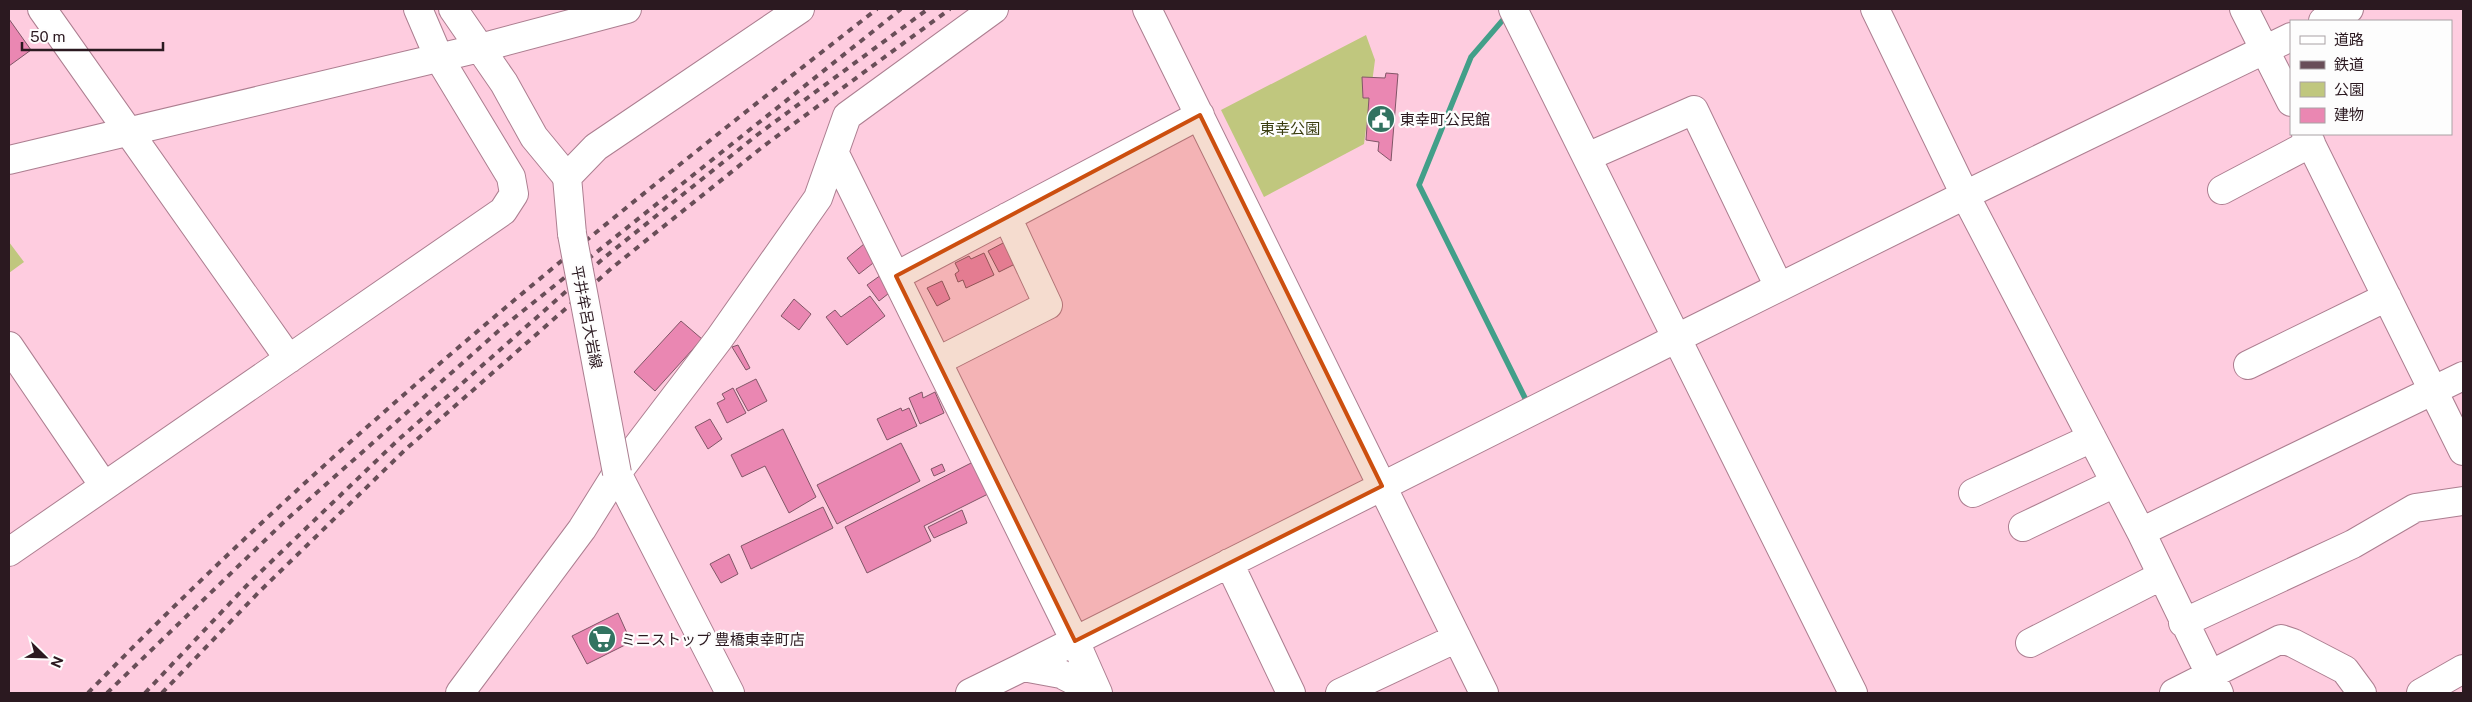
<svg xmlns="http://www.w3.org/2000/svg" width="2472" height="702" font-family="'Public Sans','Noto Sans JP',sans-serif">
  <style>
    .green { fill: #c0c77e }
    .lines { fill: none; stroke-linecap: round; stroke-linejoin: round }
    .stream { stroke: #429f89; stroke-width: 5.5 }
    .building { fill: #ea87b2; stroke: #815667 }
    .minor-casing { stroke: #ac7e90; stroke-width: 30 }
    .major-casing { stroke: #ac7e90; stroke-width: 30 }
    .minor { stroke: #fff; stroke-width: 28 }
    .major { stroke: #fff; stroke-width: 28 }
    .rail { stroke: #694e58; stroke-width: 4; stroke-dasharray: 6 6; stroke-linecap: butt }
    .major-bridge-casing { stroke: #ac7e90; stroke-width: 30; stroke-linecap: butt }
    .major-bridge { stroke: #fff; stroke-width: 28 }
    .marked { fill: #cc4f0f; fill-opacity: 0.2; stroke: #cc4f0f; stroke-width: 4; stroke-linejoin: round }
    .labels { text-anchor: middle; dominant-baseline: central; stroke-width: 4.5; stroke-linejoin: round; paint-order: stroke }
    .poi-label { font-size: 15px; fill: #2b1920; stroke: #fdfdfd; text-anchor: start }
    .park-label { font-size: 15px; fill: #393c0f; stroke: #fdfdfd }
    .street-label { font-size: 15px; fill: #2b1920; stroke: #fdfdfd }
  </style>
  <rect width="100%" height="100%" fill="#feccdf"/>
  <path class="green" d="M1366 35 1375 60 1364 144 1264 197 1221 110Z
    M9 242 24 262 9 273Z"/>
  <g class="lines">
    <path class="stream" d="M1508 14 1471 57 1419 185 1529 406"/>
  </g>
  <path class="building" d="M9 19 31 50 9 66Z
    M1386 73 1398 74 1391 161 1378 151 1379 142 1366 140 1369 98H1363L1362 77 1385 78Z
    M1005 242 1017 263 999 272 988 251Z
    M864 244 877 260 859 274 847 258Z
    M984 253 994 275 966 288 963 280 958 282 955 274 959 271 955 263 969 256 971 259Z
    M881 275 893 290 879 301 867 285Z
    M942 281 950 299 937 306 927 288Z
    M870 296 885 316 847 345 826 317 835 310 841 317Z
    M794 299 811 314 799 330 781 316Z
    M681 321 702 339 655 391 634 372Z
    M738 345 750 368 746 370 732 347Z
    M756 379 767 401 748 411 736 389Z
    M733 388 746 413 727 423 717 403 725 399 722 394Z
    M922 392 923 398 935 392 944 413 920 424 909 398Z
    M901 408 902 411 909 408 917 426 887 440 877 419Z
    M710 419 722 439 708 449 695 427Z
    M783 429 816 497 789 513 765 466 742 477 731 455Z
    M901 443 920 481 837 524 817 485Z
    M979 459 994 491 924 526 931 541 867 573 845 527Z
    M942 464 945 471 934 476 931 469Z
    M823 507 833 528 751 569 741 546Z
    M962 510 967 523 934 538 928 527Z
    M729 554 738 574 721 583 710 564Z
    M618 613 631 642 587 664 572 636Z"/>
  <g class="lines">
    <defs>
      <path id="minor" d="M42 9 289 359
        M453 9 504 83 534 137 567 177
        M1147 9 1484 693
        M1513 9 1853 693
        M1875 9 1965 195 2141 532 2219 693
        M2244 9 2291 102
        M2323 21 2349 9
        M2306 134 2463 451
        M835 154 1075 641 1098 693
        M1587 157 1694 110 1779 287
        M9 160 480 48 627 9
        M2222 190 2311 143
        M896 276 1200 115
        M9 346 104 486
        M938 361 1048 305 1007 217
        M2248 365 2387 297
        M1973 493 2092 438
        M2023 527 2115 483
        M2141 532 2463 376
        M9 552 503 211 514 194 511 177 439 58 418 9
        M1229 563 1291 693
        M2183 623 2353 544 2415 508 2463 501
        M2030 643 2161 576
        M1023 667 1677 338 1965 195 2291 37
        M730 693 617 473 719 339 818 198 847 116 994 9
        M970 693 1023 667 1061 674 1098 693
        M1340 693 1457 638
        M2174 693 2281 639 2293 643 2345 670 2362 693
        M2421 693 2463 669"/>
      <path id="major" d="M572 234 567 177 596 147 800 9
        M460 693 582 529 617 473"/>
    </defs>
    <use href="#minor" class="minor-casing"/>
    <use href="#major" class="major-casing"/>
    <use href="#minor" class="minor"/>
    <use href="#major" class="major"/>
    <path class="rail" d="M88 693C330 443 602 223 877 9
      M107 693 286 520 504 326 901 9
      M145 693 249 583 398 440 605 257 757 135 928 9
      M162 693 259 592 406 449 613 267 765 145 950 9"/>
    <defs>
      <path id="major-bridge" d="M572 234 617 473"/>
    </defs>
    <use href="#major-bridge" class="major-bridge-casing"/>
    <use href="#major-bridge" class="major-bridge"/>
  </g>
  <path class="marked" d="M1200 115 1382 486 1075 641 896 276Z"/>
  <defs>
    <symbol id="civic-disc" viewBox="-11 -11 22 22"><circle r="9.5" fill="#327361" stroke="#fdfdfd"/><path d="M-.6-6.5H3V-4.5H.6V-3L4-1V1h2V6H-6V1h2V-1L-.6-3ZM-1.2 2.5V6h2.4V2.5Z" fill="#fff"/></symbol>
    <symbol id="supermarket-disc" viewBox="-11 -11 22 22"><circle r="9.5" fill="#327361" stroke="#fdfdfd"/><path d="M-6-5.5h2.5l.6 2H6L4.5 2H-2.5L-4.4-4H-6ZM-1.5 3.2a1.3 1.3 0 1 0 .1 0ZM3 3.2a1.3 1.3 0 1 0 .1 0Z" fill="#fff"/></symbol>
  </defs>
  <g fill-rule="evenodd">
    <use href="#civic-disc" x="1365" y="103" width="32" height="32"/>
    <use href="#supermarket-disc" x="586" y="623" width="32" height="32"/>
  </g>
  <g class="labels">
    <g class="poi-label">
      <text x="1400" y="119">東幸町公民館</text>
      <text x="621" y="639">ミニストップ 豊橋東幸町店</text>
    </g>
    <g class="park-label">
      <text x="1290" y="128">東幸公園</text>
    </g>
    <g class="street-label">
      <text transform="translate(587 317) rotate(79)">平井牟呂大岩線</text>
    </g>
  </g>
  <rect width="2472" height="702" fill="none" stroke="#2b1920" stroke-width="20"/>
  <rect x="2290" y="20" width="162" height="115" fill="#fdfdfd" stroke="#a9a2a5"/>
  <rect x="2300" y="36" width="25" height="8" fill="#ffffff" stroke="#a9a2a5"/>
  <text x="2334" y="45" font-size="15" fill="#2b1920">道路</text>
  <rect x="2300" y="61" width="25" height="8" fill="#694e58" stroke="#a9a2a5"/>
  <text x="2334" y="70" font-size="15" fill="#2b1920">鉄道</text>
  <rect x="2300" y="82" width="25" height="15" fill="#c0c77e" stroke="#a9a2a5"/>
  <text x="2334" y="95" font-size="15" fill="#2b1920">公園</text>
  <rect x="2300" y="108" width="25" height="15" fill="#ea87b2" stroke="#a9a2a5"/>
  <text x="2334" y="120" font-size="15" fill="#2b1920">建物</text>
  <g transform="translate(45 657) rotate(113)" stroke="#fdfdfd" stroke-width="4" paint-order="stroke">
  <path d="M0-4L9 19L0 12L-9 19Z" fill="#2b1920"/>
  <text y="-8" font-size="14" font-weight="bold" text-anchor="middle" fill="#2b1920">N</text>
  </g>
  <path d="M22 42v8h141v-8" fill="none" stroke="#2b1920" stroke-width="2.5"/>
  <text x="30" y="42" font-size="15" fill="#2b1920" stroke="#fdfdfd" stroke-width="4" paint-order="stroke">50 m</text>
</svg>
